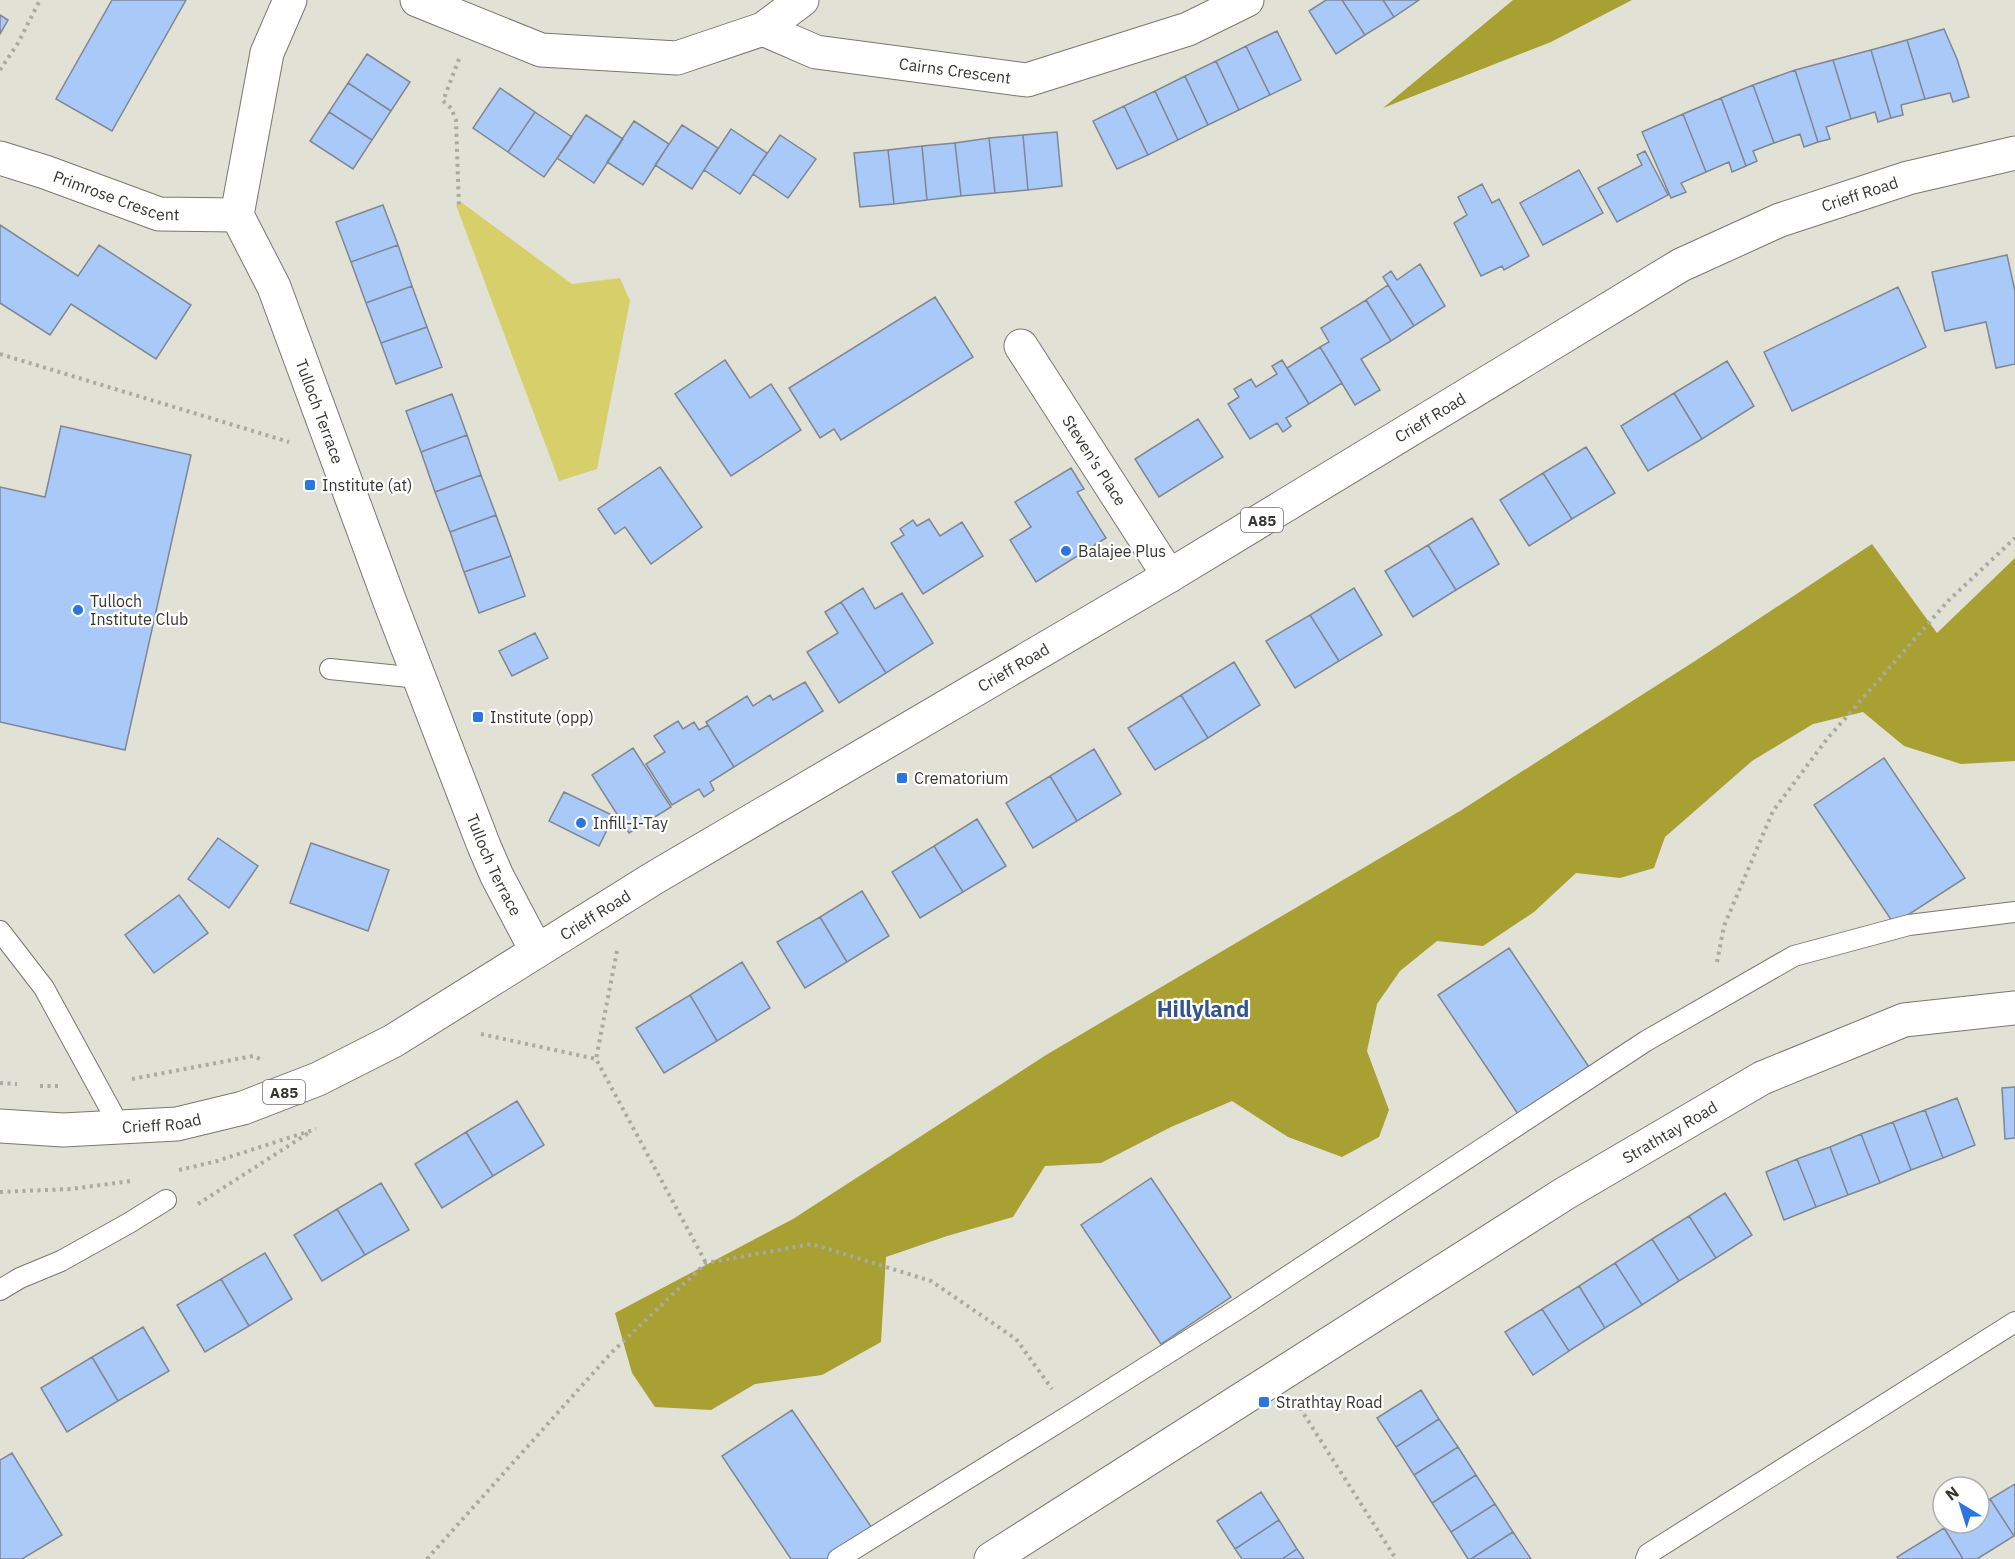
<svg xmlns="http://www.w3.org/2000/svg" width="2015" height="1559" font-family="'IBM Plex Sans',sans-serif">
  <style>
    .green { fill: #d7d06a }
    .forest { fill: #a8a033 }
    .building { fill: #a9c9f9; stroke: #808791; stroke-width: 1.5 }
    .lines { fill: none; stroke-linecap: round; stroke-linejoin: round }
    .service-casing { stroke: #79786d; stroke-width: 22 }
    .minor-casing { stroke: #79786d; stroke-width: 35 }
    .primary-casing { stroke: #79786d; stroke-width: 35 }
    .path { stroke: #abaaa1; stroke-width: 4; stroke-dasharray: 3 4.5; stroke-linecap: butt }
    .service { stroke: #fff; stroke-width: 20 }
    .minor { stroke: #fff; stroke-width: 33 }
    .primary { stroke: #fff; stroke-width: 33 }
    .poi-dot { fill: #2b75e1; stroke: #fff; stroke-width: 2 }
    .labels { text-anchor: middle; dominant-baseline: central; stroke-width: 4.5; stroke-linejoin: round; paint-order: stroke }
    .shield { fill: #fff; stroke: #72726f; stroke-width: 1.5 }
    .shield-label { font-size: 15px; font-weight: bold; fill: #363631 }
    .street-label { font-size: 16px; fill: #363631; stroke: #fff }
    .poi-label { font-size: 16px; fill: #363631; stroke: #fff; text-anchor: start }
    .district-label { font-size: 22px; font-weight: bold; fill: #31558c; stroke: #fff }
  </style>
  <rect width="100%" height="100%" fill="#e2e1d5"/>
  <path class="green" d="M461 202 572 284 620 278 630 301 597 469 559 481 456 205Z"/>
  <path class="forest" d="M1513 0H1632L1551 42 1383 108Z
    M1872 544 1937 633 2015 558V761L1961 764 1904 746 1863 712 1813 724 1752 761 1665 837 1654 868 1620 878 1576 873 1534 912 1483 946 1437 941 1400 971 1377 1004 1367 1051 1389 1110 1379 1137 1342 1157 1288 1137 1232 1101 1171 1127 1101 1163 1045 1166 1013 1217 947 1236 886 1257 881 1342 822 1375 755 1384 711 1410 655 1407 632 1373 615 1313 793 1219 1046 1055 1460 811 1695 661Z"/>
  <path class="building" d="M112 0H186L112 131 56 99Z
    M1326 0H1342L1365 35 1336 54 1309 11Z
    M1342 0H1383L1394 17 1365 35Z
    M1383 0H1419L1394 17Z
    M0 15 8 20 0 34Z
    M1944 29 1957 59 1969 97 1953 102 1950 93 1925 99 1907 40Z
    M1277 31 1301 80 1270 95 1246 46Z
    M1907 40 1925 99 1901 105 1903 115 1891 118 1871 50Z
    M1246 46 1270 95 1239 110 1216 61Z
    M1871 50 1891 118 1878 122 1875 112 1851 119 1833 60Z
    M367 54 410 82 391 111 348 83Z
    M1833 60 1851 119 1826 127 1830 139 1818 142 1795 70Z
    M1216 61 1239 110 1208 125 1185 76Z
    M1795 70 1818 142 1804 147 1800 134 1774 143 1753 85Z
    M1185 76 1208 125 1178 140 1155 91Z
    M348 83 391 111 372 140 329 112Z
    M1753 85 1774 143 1753 151 1757 161 1746 166 1721 98Z
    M500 88 535 112 508 152 473 128Z
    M1155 91 1178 140 1148 155 1124 106Z
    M1721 98 1746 166 1732 172 1729 162 1706 172 1683 114Z
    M1124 106 1148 155 1117 169 1093 121Z
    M329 112 372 140 353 169 310 141Z
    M535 112 572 137 544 177 508 152Z
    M1683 114 1706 172 1681 183 1686 192 1671 198 1642 132Z
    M586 115 623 139 594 183 557 158Z
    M634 121 669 144 643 185 607 162Z
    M682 125 718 148 692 189 655 165Z
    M731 129 767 153 740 194 704 170Z
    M1057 132 1062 186 1028 190 1023 135Z
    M780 135 816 159 788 198 753 174Z
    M1023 135 1028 190 995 193 989 138Z
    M989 138 995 193 961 196 955 143Z
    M955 143 961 196 927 200 922 146Z
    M922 146 927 200 894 204 888 150Z
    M888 150 894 204 860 207 854 153Z
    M1645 151 1668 195 1617 222 1598 188 1642 165 1637 155Z
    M1579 170 1603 213 1543 245 1520 203Z
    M1482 184 1492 203 1499 199 1529 256 1504 270 1502 266 1481 276 1454 223 1467 215 1458 197Z
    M383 205 398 245 351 262 336 222Z
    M0 225 78 276 99 245 191 305 156 359 71 304 50 335 0 303Z
    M398 245 412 286 366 303 351 262Z
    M2007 255 2015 291V364L1996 368 1986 322 1945 331 1932 272Z
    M1420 264 1445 306 1414 326 1383 277 1391 271 1397 280Z
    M1388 285 1414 326 1391 341 1366 300Z
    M412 286 427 327 381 343 366 303Z
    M1898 287 1926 347 1792 411 1764 352Z
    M935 297 973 357 841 440 834 429 820 438 789 388Z
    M1366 300 1391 341 1361 359 1380 390 1355 405 1320 347 1329 342 1321 328Z
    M427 327 442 367 396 384 381 343Z
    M1320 347 1342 383 1309 404 1287 368Z
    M725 360 750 398 771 384 801 430 731 476 675 394Z
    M1282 360 1309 404 1286 418 1291 426 1283 432 1277 423 1250 439 1228 404 1239 397 1234 389 1251 379 1256 387 1277 374 1272 366Z
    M1727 361 1754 406 1702 439 1674 393Z
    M1674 393 1702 439 1648 471 1621 426Z
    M452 394 467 435 421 452 406 411Z
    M1198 419 1223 457 1159 497 1135 459Z
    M61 426 191 455 125 750 0 722V487L45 497Z
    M467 435 481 475 435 492 421 452Z
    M1586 447 1615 493 1572 519 1543 473Z
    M660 467 702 527 651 564 625 527 615 534 598 509Z
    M1071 468 1084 489 1077 492 1106 538 1036 582 1010 540 1031 527 1015 502Z
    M1543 473 1572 519 1529 546 1500 500Z
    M481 475 496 515 450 532 435 492Z
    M496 515 511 556 464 572 450 532Z
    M1472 518 1499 564 1456 590 1428 545Z
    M929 519 940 536 962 522 983 556 923 594 891 543 904 535 900 529 913 520 917 526Z
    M1428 545 1456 590 1413 617 1385 571Z
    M511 556 525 596 479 613 464 572Z
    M863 588 875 609 902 593 933 643 886 673 841 602Z
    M1354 588 1382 635 1339 661 1310 615Z
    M841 602 886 673 839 703 807 652 838 633 825 612Z
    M1310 615 1339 661 1295 688 1266 641Z
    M535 633 548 658 512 676 499 651Z
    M1234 662 1260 705 1208 738 1181 695Z
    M805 682 823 711 734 767 706 722 747 696 753 706 770 695 773 700Z
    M1181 695 1208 738 1155 770 1128 728Z
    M678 721 683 729 694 722 699 730 708 725 734 767 710 782 714 790 704 797 699 789 672 805 646 764 665 752 654 736Z
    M633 748 671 807 629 833 592 775Z
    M1094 749 1121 794 1077 821 1050 776Z
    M1884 758 1965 878 1894 924 1814 805Z
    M1050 776 1077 821 1033 848 1006 803Z
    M564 792 614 816 599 846 549 821Z
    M977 819 1006 866 963 892 934 846Z
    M218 838 258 866 229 908 188 879Z
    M311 843 389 870 368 931 290 903Z
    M934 846 963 892 920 918 892 872Z
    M862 891 889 936 847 962 820 917Z
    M179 895 208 933 154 973 125 935Z
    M820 917 847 962 805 988 777 942Z
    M1509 948 1589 1067 1518 1114 1438 995Z
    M742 962 770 1008 717 1041 690 995Z
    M690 995 717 1041 664 1073 636 1028Z
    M2015 1087V1138L2005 1139 2002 1088Z
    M1957 1098 1975 1145 1943 1158 1925 1110Z
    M517 1101 544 1145 493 1176 466 1132Z
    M1925 1110 1943 1158 1911 1170 1893 1122Z
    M1893 1122 1911 1170 1880 1183 1861 1134Z
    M466 1132 493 1176 442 1208 415 1164Z
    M1861 1134 1880 1183 1848 1195 1830 1147Z
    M1830 1147 1848 1195 1816 1207 1797 1159Z
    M1797 1159 1816 1207 1784 1220 1766 1172Z
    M1151 1178 1231 1297 1161 1344 1081 1225Z
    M381 1183 409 1230 365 1255 337 1209Z
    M1725 1193 1752 1235 1716 1258 1689 1216Z
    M337 1209 365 1255 322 1281 294 1235Z
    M1689 1216 1716 1258 1679 1281 1652 1239Z
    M1652 1239 1679 1281 1642 1305 1615 1263Z
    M265 1253 292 1299 249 1326 221 1279Z
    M1615 1263 1642 1305 1605 1328 1579 1286Z
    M221 1279 249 1326 205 1352 177 1305Z
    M1579 1286 1605 1328 1569 1351 1542 1309Z
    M1542 1309 1569 1351 1533 1375 1505 1332Z
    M143 1327 169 1371 118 1401 92 1357Z
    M92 1357 118 1401 67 1432 41 1388Z
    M1421 1390 1439 1419 1396 1447 1377 1418Z
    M792 1410 872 1528 827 1559H791L722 1456Z
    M1439 1419 1458 1447 1414 1475 1396 1447Z
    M1458 1447 1476 1475 1432 1503 1414 1475Z
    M12 1453 62 1535 22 1559H0V1460Z
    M1476 1475 1495 1504 1451 1532 1432 1503Z
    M2015 1484V1535L2014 1536 1990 1499Z
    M1261 1492 1279 1520 1235 1549 1217 1521Z
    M1990 1499 2014 1536 1977 1559H1963L1944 1528 1952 1523H1979V1506Z
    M1495 1504 1513 1532 1471 1559H1468L1451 1532Z
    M1279 1520 1297 1549 1282 1559H1242L1235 1549Z
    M1944 1528 1963 1559H1898L1897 1557Z
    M1513 1532 1531 1559H1471Z
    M1297 1549 1304 1559H1282Z"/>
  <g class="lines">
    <defs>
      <path id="service" d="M330 669 419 678
        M0 931 44 988 120 1127
        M0 1290 20 1278 61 1261 129 1223 166 1200
        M838 1559 1070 1415 1241 1307 1646 1041 1794 956 1909 925 2015 912
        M1646 1559 1648 1554 2015 1322"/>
      <g id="minor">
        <path id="s1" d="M290 0 267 53 237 215 274 287 390 602 484 846 497 876 536 950"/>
        <path d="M417 0 541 50 677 58 763 29 802 0"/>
        <path id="s2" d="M763 29 816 52 1027 80 1188 29 1247 0"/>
        <path id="s3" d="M0 158 45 172 159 214 237 215"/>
        <path id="s4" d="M1021 346 1169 576"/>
        <path id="s5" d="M991 1559 1564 1194 1762 1078 1904 1020 2015 1008"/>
      </g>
      <g id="primary">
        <path id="s6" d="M0 1126 63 1130 177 1124 243 1108 318 1079 393 1041 654 878 1169 576 1681 265 1780 220 1908 178 2015 153"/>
      </g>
    </defs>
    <use href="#service" class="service-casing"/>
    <use href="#minor" class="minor-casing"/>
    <use href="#primary" class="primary-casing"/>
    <path class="path" d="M459 59 443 101 451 108 456 120 459 208
      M0 70 18 43 40 0
      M0 354 289 442
      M617 951 596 1059 706 1263
      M1717 962 1724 926 1773 811 1827 739 1948 601 2015 538
      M481 1034 596 1059
      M132 1079 253 1056 260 1059
      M0 1083 17 1084
      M40 1086H59
      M179 1170 217 1161 316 1129
      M0 1192 71 1189 131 1181
      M198 1204 310 1132
      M1300 1408 1396 1559
      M427 1559 612 1352 706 1263 812 1244 931 1281 1016 1339 1052 1389"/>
    <use href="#service" class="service"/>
    <use href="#minor" class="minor"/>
    <use href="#primary" class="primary"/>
  </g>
  <g class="poi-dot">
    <rect x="304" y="479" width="12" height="12" rx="3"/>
    <circle cx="1066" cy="551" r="6"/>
    <circle cx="78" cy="610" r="6"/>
    <rect x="472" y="711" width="12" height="12" rx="3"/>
    <rect x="896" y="772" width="12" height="12" rx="3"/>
    <circle cx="581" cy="823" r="6"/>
    <rect x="1258" y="1396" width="12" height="12" rx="3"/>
  </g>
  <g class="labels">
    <g class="shield">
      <rect x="1241" y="508" width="42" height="24" rx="4.5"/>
      <rect x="263" y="1080" width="42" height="24" rx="4.5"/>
    </g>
    <g class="shield-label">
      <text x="1262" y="520">A85</text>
      <text x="284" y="1092">A85</text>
    </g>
    <g class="street-label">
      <text stroke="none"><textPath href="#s2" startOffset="198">Cairns Crescent</textPath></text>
      <text stroke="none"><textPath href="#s3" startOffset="123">Primrose Crescent</textPath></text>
      <text stroke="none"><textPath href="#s6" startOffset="2106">Crieff Road</textPath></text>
      <text stroke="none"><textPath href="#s1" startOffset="436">Tulloch Terrace</textPath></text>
      <text stroke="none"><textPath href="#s6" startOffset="1620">Crieff Road</textPath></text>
      <text stroke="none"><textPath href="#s4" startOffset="136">Steven's Place</textPath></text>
      <text stroke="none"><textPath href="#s6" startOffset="1134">Crieff Road</textPath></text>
      <text stroke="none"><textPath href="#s1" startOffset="922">Tulloch Terrace</textPath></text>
      <text stroke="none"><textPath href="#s6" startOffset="648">Crieff Road</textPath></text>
      <text stroke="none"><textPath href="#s6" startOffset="162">Crieff Road</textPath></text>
      <text stroke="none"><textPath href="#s5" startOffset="802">Strathtay Road</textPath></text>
    </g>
    <g class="poi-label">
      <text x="322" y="485">Institute (at)</text>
      <text x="1078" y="551">Balajee Plus</text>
      <text x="90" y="601">Tulloch<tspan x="90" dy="18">Institute Club</tspan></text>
      <text x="490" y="717">Institute (opp)</text>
      <text x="914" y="778">Crematorium</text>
      <text x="593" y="823">Infill-I-Tay</text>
      <text x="1276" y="1402">Strathtay Road</text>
    </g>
    <g class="district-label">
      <text x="1203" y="1008">Hillyland</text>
    </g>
  </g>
  <g transform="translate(1961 1505) rotate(322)"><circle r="28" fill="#ffffff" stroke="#afafad" stroke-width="1.5"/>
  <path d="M0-4.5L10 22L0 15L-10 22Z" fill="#2b75e1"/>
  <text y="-9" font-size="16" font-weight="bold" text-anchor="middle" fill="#363631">N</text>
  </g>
</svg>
